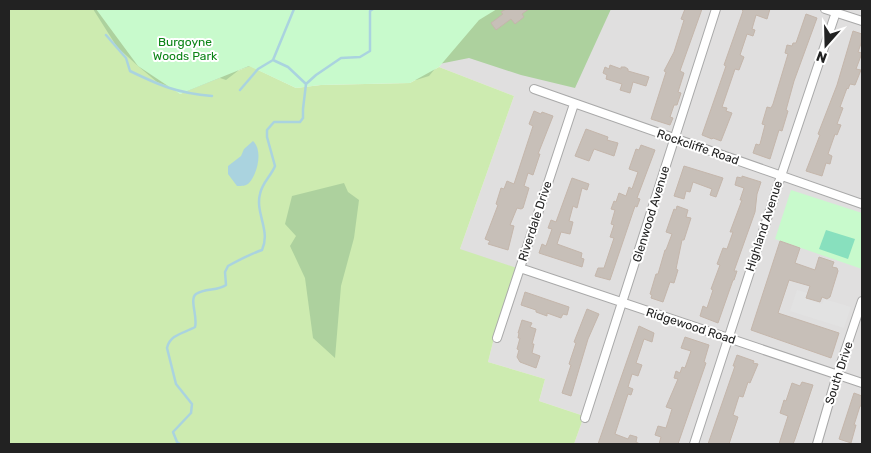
<svg xmlns="http://www.w3.org/2000/svg" width="871" height="453" font-family="Rubik,sans-serif">
  <style>
    .residential { fill: #e0dfdf }
    .grass { fill: #cdebb0 }
    .forest { fill: #add19e }
    .park { fill: #c8facc }
    .pitch { fill: #88e0be }
    .parking { fill: #e2e2e2 }
    .water { fill: #aad3df }
    .lines { fill: none; stroke-linecap: round; stroke-linejoin: round }
    .stream { stroke: #aad3df; stroke-width: 2.5 }
    .building { fill: #c7bfb8; stroke: #c4b6ab }
    .street-casing { stroke: #a9a9a9; stroke-width: 10 }
    .street { stroke: #fff; stroke-width: 8 }
    .labels { text-anchor: middle; dominant-baseline: central; stroke-width: 4; stroke-linejoin: round; paint-order: stroke }
    .park-label { font-size: 12px; fill: #0c8416; stroke: #fff }
    .street-label { font-size: 12px; fill: #222; stroke: #fff }
  </style>
  <rect width="100%" height="100%" fill="#f2efe9"/>
  <path class="residential" d="M497 9H862V444H574L584 416 539 401 545 379 488 362 494 338 460 249 514 96 439 67 479 20Z"/>
  <path class="grass" d="M9 9H96L180 94 250 66 296 88 321 85 410 83 439 67 514 96 460 249 520 269 494 338 488 362 545 379 539 401 584 416 574 444H9Z"/>
  <path class="forest" d="M93 9H611L575 88 521 75 469 58 439 64 429 76 416 80 256 64 239 70 226 80 220 78 185 92 157 82 138 66 117 47Z
    M344 183 348 192 359 200 354 238 341 286 335 358 313 338 305 278 290 246 296 236 285 224 292 196Z"/>
  <path class="park" d="M96 9H497L479 20 439 67 410 83 321 85 296 88 249 66 180 94 138 66Z
    M791 190 862 213V269L775 239Z"/>
  <path class="pitch" d="M826 230 855 239 848 259 819 249Z"/>
  <path class="parking" d="M797 290 811 294 810 300 822 304 824 299 851 307 844 328 790 311Z"/>
  <path class="water" d="M253 141C263 150 258 173 249 183 246 186 242 186 237 186L228 174V166L241 156 244 149Z"/>
  <g class="lines">
    <path class="stream" d="M294 9 273 60 288 67 306 84
      M106 35 126 58 130 71C161 86 177 93 212 96
      M240 90 258 69 273 60
      M180 444 177 442 173 432 191 413 192 404 176 384 167 348C170 334 185 333 195 327 198 317 189 299 196 294 205 288 218 291 226 285L225 272 228 266C239 260 250 254 262 250 271 231 255 213 260 194 262 183 271 176 275 166L267 137V130L274 122H300L303 118V109L306 84 316 75 341 58 360 57 370 51V11L373 9"/>
  </g>
  <path class="building" d="M506 9H529L522 14 524 17 515 24 511 19 496 30 491 23 503 14 501 12Z
    M685 9H702L681 68 680 71 684 73 678 92 681 93 677 105H674L670 117 673 118 670 125 651 119 666 72 664 71 674 52 684 20 681 19Z
    M741 9H770L767 19 756 15 752 29 755 30 753 36 747 34 740 55 744 57 739 70 735 69 722 107 727 108 726 111 732 113 721 141 713 138 712 139 702 135 726 66 724 65 743 11Z
    M806 14 817 18 794 81 786 110 788 111 782 131 779 130 770 159 753 153 756 144 759 145 760 144 765 125 762 124 767 107 771 108 773 104 788 54 785 53 787 45 792 46 793 43H796Z
    M853 31 862 34V41L858 52 862 53 856 69 861 70 855 85 850 84 848 89 847 88 840 107 843 108 837 124 841 125 837 135 835 134 828 154 832 156 830 164 826 163 822 176 806 171 820 135 818 134 837 85Z
    M610 65 621 69V67H625L628 69V71L649 77 646 86 633 82 630 93 620 90 622 84 606 79 607 75 603 73 605 67 609 69Z
    M534 111 541 114 542 112 553 116 538 154H540L533 175 528 173 524 186 529 188 523 208 521 209 517 208 510 225 514 226 508 250 488 244 490 241 485 239 498 205 496 204 501 188 504 189 507 181 514 184 533 126 529 124Z
    M586 129 608 137 607 140 618 143 614 156 594 149 589 161 575 156Z
    M641 145 655 150 637 198 640 199 637 207 635 206 610 280 595 276 598 268H604L614 238 610 237 614 225 611 224 615 210 611 209 614 201 616 202 619 193 626 196 629 187 632 189 638 172 629 169 636 149 639 150Z
    M684 166 723 178 716 197 710 195 712 189 693 182 690 192 686 191 684 199 674 196Z
    M742 176 761 182 757 194 755 212 734 271H737L734 280H733L718 323 700 316 703 306 707 308 713 290 711 289 720 265 717 264 723 248 727 249 733 232H730L742 200H740L744 188 735 185 737 177 742 178Z
    M572 178 589 184 587 190 582 188 577 208 573 206 569 221 573 222 570 234 561 232 557 244 582 253 581 258 584 259 582 267 539 253 542 244 546 246 552 229 548 228 551 220 556 222Z
    M677 206 688 210 686 217 691 218 684 240H682L676 269 678 270 674 283 670 282 663 302 651 298 652 295 650 294 656 274H658L665 250H666L672 234 666 232 674 209 676 210Z
    M780 241 800 248 795 263 815 270 819 257 834 262 832 267 837 268 838 271 830 297 827 299 822 297 820 302 806 298 810 286 789 280 778 313 839 333 831 358 751 330Z
    M525 292 569 307 567 315 563 314 561 318 547 313V316L536 312V310L521 305Z
    M587 309 599 314 588 339 571 396 562 393 571 365 569 364 576 343 574 342Z
    M522 320 532 323 530 327 536 329 532 344H534L532 353 540 356 536 368 520 362 517 357 519 350 517 349 520 338H518L519 333H518Z
    M639 326 654 333 652 342 644 339 636 363 642 365 638 376 632 374 628 387 633 389 631 395 628 394 615 434 628 439 630 435 637 437 636 442 640 444H598Z
    M685 337 709 345 704 362 706 363 678 444H659L661 437 655 435 658 426 666 428 672 409 666 407 678 379 674 378 676 371 680 373 682 367 685 368 691 351 681 348Z
    M737 355 754 361 753 363 758 364 750 383 748 382 743 397 739 396 733 415 738 417 729 444H708L735 366H733Z
    M802 382 813 385 795 439 793 444H779L788 416 780 413 784 400 786 401 792 383 800 386Z
    M854 393 862 396V406H860L854 425H856L851 443 839 439Z"/>
  <g class="lines">
    <defs>
      <path id="street" d="M825 9 862 21
        M534 89 862 204
        M520 268 862 383
        M497 338 574 104
        M585 418 716 9
        M694 444 781 176 837 9
        M817 444 837 375 862 301"/>
    </defs>
    <use href="#street" class="street-casing"/>
    <use href="#street" class="street"/>
  </g>
  <g class="labels">
    <g class="park-label">
      <text x="185" y="42">Burgoyne<tspan x="185" dy="14">Woods Park</tspan></text>
    </g>
    <g class="street-label">
      <text transform="translate(698 147) rotate(19)">Rockcliffe Road</text>
      <text transform="translate(651 214) rotate(-73)">Glenwood Avenue</text>
      <text transform="translate(535 221) rotate(-72)">Riverdale Drive</text>
      <text transform="translate(764 226) rotate(-72)">Highland Avenue</text>
      <text transform="translate(691 326) rotate(18)">Ridgewood Road</text>
      <text transform="translate(839 373) rotate(-72)">South Drive</text>
    </g>
  </g>
  <rect width="871" height="453" fill="none" stroke="#222222" stroke-width="20"/>
  <g transform="translate(826 45) rotate(200)" stroke="#ffffff" stroke-width="4" paint-order="stroke">
  <path d="M0-4L9 19L0 12L-9 19Z" fill="#222222"/>
  <text y="-8" font-size="14" font-weight="bold" text-anchor="middle" fill="#222222">N</text>
  </g>
</svg>
